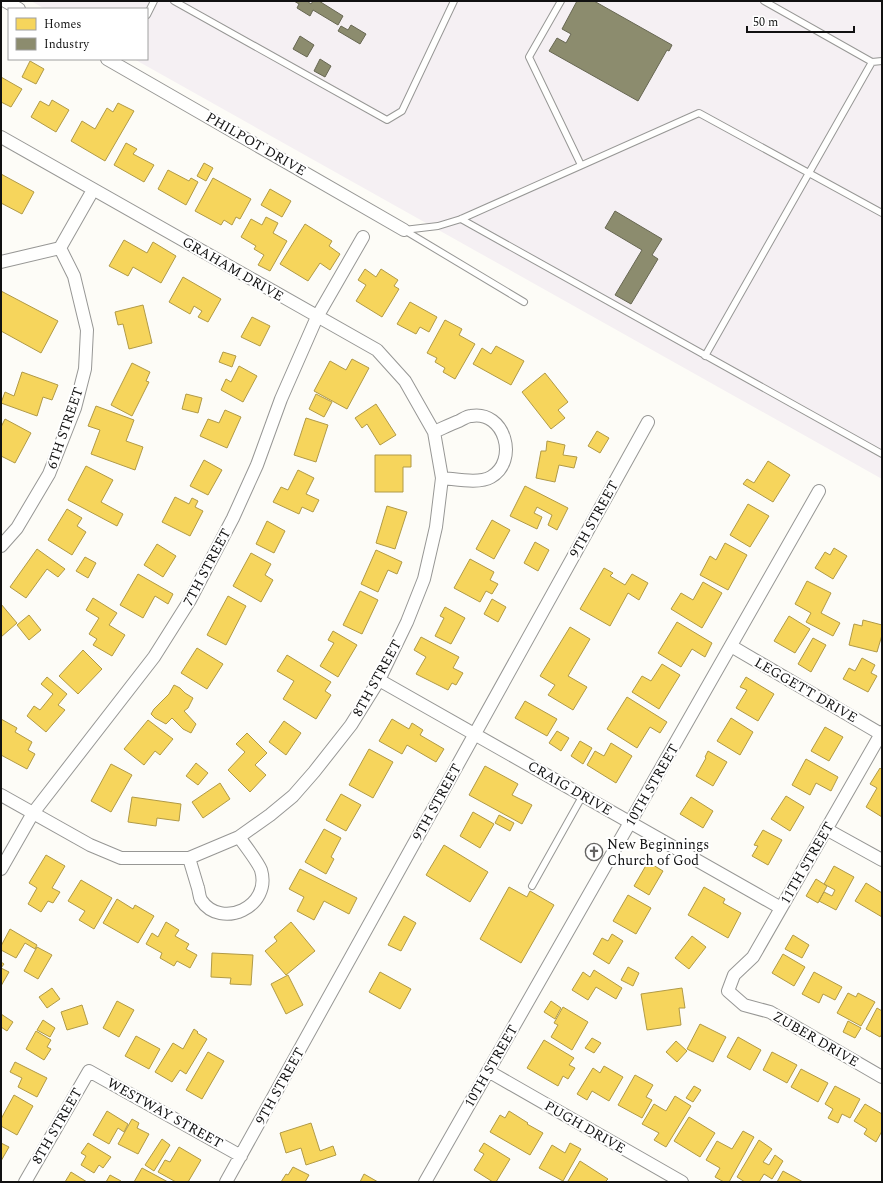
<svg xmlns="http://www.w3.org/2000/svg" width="883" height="1183" font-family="Spectral,serif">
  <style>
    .industrial { fill: #f5f0f3 }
    .homes { fill: #f6d55c; stroke: #b19a46 }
    .industry { fill: #8c8c6e; stroke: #676752 }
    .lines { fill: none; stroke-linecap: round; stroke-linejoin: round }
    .service-casing { stroke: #979795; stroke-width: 8 }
    .minor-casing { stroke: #979795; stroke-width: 14 }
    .service { stroke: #fffffe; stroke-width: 6 }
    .minor { stroke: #fffffe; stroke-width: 12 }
    .labels { text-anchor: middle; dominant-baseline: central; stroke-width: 4; stroke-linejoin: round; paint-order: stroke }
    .street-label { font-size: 14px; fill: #111; stroke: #fff }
    .poi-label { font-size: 14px; fill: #111; stroke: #fff; text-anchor: start }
  </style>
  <rect width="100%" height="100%" fill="#fdfcf7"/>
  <path class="industrial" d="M31 1H882V479L134 59H147V9H45Z"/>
  <path class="homes" d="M30 61 44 69 36 84 22 77Z
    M1 77 22 89 11 107 1 102Z
    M52 100 69 110 56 132 31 117 40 101 49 106Z
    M118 103 134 111 105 161 71 141 82 121 95 129 107 108 113 112Z
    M126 143 137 149 133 154 154 165 144 182 114 165Z
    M204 163 213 168 206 181 197 176Z
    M168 170 189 181 191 178 198 182 186 205 158 189Z
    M1 174 34 192 22 214 1 203Z
    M213 178 251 199 240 219 236 217 232 225 224 220 221 225 195 211Z
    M270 189 291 201 282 217 261 205Z
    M266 217 278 223 273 233 287 241 270 271 258 265 264 255 254 249 256 246 241 237 251 219 262 225Z
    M305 224 332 241 329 246 340 254 330 270 320 263 308 281 280 264Z
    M124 240 147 253 153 242 176 256 161 283 133 267 128 276 109 266Z
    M365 269 376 277 381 269 398 280 394 286 399 289 382 317 356 301 366 285 358 280Z
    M183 277 221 299 208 322 198 317 202 311 194 306 190 314 169 302Z
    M1 291 58 321 41 353 1 331Z
    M410 302 437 317 429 332 420 327 416 334 397 324Z
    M143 305 152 343 129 349 123 324 118 325 115 312Z
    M252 317 270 326 260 346 241 337Z
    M445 320 462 329 459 335 475 344 455 379 443 372 445 368 435 362 437 358 427 353Z
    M496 346 524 361 511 385 473 364 482 348 491 354Z
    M223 352 236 356 232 367 219 362Z
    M352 359 369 368 347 409 314 391 330 361 346 370Z
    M132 363 150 372 146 381 149 382 132 416 111 405Z
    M239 366 257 376 243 402 221 390 226 379 231 382Z
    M22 372 58 385 52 400 43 397 37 416 1 403 5 392 14 396Z
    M545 373 568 402 558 410 565 418 551 429 522 392Z
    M186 394 202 398 198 413 182 409Z
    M316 394 332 402 324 417 309 409Z
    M376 404 396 435 380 445 367 424 362 428 355 418Z
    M96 406 134 420 126 441 143 447 135 470 91 454 100 430 88 426Z
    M225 410 241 417 227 448 200 436 208 419 219 423Z
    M306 418 328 425 316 462 294 455Z
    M5 419 31 433 15 463 1 456V427Z
    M597 431 609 438 600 453 588 446Z
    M547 441 565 445 563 455 577 457 574 468 559 465 555 482 536 478 541 451H546Z
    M375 455H411V467H403V492H375Z
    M204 460 222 470 208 495 190 486Z
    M768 461 790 475 773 502 743 484 747 479 754 483Z
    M86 466 113 480 101 502 123 514 117 526 68 500Z
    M298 470 314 478 306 494 319 500 313 512 302 507 299 514 273 502 281 487 288 490Z
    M525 486 568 508 557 530 548 525 552 515 537 507 534 513 542 517 537 529 510 516Z
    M175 497 189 504 192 498 198 501 195 507 203 511 190 536 162 522Z
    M748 504 769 516 750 547 730 535Z
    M387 506 407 512 395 549 376 543Z
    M67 509 82 518 77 526 86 532 72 555 48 540Z
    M492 520 510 530 494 559 476 549Z
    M267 521 285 531 274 553 256 544Z
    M535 542 549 550 538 571 524 563Z
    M725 543 747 555 728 590 700 575 710 556 716 560Z
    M157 544 176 556 163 577 144 565Z
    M834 548 847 556 833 579 815 568 825 552 830 555Z
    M37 549 65 569 58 577 47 569 26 598 10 587Z
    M376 550 402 562 397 574 388 570 378 592 361 584Z
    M251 553 271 564 265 575 273 580 261 602 233 586Z
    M85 557 96 563 88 578 76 571Z
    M470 559 494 572 490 580 498 584 492 594 486 591 480 602 454 588Z
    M604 568 613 573 610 576 625 585 632 574 648 583 639 600 628 593 610 626 580 609Z
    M138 574 173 594 168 604 155 596 143 618 120 605Z
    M807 581 831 593 821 613 840 623 833 636 806 622 811 613 795 604Z
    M703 582 722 593 702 628 671 609 681 593 693 600Z
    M360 591 378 600 362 634 343 625Z
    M228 596 246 606 226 645 207 635Z
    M93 598 117 613 109 625 125 635 112 656 93 645 97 639 89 634 99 618 86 610Z
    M492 599 506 607 498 622 484 614Z
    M1 604 17 623 1 637Z
    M445 607 465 618 451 644 435 636 444 618 440 616Z
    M29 615 41 630 29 640 17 625Z
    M789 616 810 629 795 653 774 641Z
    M863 620 882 625V635L877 652 849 645 854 624 862 626Z
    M677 622 712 643 705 657 692 649 681 667 658 653Z
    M570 627 590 639 568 676 587 687 573 710 548 695 555 685 540 676Z
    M333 631 357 645 338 677 320 666 334 643 328 640Z
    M421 637 459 657 453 668 463 673 456 685 452 683 448 690 416 674 426 657 414 650Z
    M813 638 826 645 811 672 798 664Z
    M197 648 223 664 207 689 181 673Z
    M83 650 102 669 78 694 59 676Z
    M287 655 331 682 325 691 331 695 316 719 283 699 294 681 277 671Z
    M862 658 875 665 871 673 877 676 868 692 843 679 849 668 855 671Z
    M662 664 680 675 659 709 632 692 642 676 651 681Z
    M47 677 67 694 58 705 65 710 46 732 27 716 34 706 40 710 53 694 41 684Z
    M746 677 774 694 758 721 736 708 747 690 740 687Z
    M174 685 180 688 185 693 193 698 188 708 184 711 196 724 191 733 183 729 172 718 166 724 155 718 151 714 154 709 169 694Z
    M627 697 667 722 660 733 650 727 637 748 607 729Z
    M525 701 557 719 547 736 515 718Z
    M731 718 753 732 740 755 717 741Z
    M1 719 17 728 15 732 32 742 28 750 35 754 27 769 1 755Z
    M392 719 409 729 412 723 423 730 420 735 444 749 436 762 407 745 402 754 379 741Z
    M148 720 173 739 160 755 155 751 144 765 124 749Z
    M284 721 301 733 286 755 269 742Z
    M825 727 843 737 829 761 811 751Z
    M557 731 569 738 561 751 549 743Z
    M247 733 267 753 255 765 266 775 250 792 228 770 245 752 236 744Z
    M580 741 592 748 583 764 571 756Z
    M611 743 632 756 616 783 587 765 595 751 604 756Z
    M369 749 393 762 373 798 349 785Z
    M708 751 727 762 713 786 696 776 706 758 705 757Z
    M806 759 838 777 831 791 816 783 810 795 792 785Z
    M196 763 208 773 198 785 186 776Z
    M111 764 132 775 111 812 91 801Z
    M485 766 518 784 512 795 532 805 522 824 469 795Z
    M880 768 882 770V817L866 807 877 788 870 784Z
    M220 783 230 799 203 818 192 802Z
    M341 794 361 805 346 831 326 820Z
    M786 796 804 807 790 831 771 819Z
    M132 797 181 804 179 821 157 818 156 826 128 822Z
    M691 797 713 811 703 828 680 814Z
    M473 812 494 824 480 848 460 836Z
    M499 815 514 823 510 831 495 823Z
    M324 829 341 838 331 857 334 859 326 874 305 862Z
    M763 830 782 840 768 865 752 856 758 846 754 845Z
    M444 845 488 872 470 902 426 875Z
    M46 855 65 866 52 888 60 892 53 903 48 901 41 912 28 904 37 888 29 883Z
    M648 862 663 871 649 895 634 886Z
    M834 866 854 877 836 910 819 901 824 892 832 896 835 890 824 884Z
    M300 869 357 898 349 914 324 901 314 920 297 911 304 897 289 889Z
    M816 879 827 886 818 903 806 896Z
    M81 880 112 898 94 929 79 920 85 911 68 901Z
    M866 883 882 893V917L855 901Z
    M509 887 527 897 530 891 554 905 521 963 480 939Z
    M704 887 725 899 723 903 741 913 728 938 688 915Z
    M628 895 651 908 636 934 613 921Z
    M117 899 133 909 135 905 154 916 138 943 103 923Z
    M404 916 416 923 401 951 388 945Z
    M166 922 179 930 175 936 189 944 186 949 197 955 190 968 177 961 174 966 160 958 162 953 146 944 152 933 158 937Z
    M291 922 315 951 286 975 265 951 277 941 274 937Z
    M10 929 37 945 35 949 25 943 16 958 1 950V946Z
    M612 934 623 941 609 964 593 954 602 938 608 941Z
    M793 935 809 945 802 958 785 949Z
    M692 936 706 947 689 969 675 958Z
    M37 947 52 955 38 979 24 971Z
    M212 953 253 955 251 985 230 984 231 978 211 977Z
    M783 954 805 967 794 986 772 973Z
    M1 962 4 964 1 968 9 972 1 986Z
    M628 967 639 973 633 986 621 980Z
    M594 970 622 988 616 999 596 987 588 1000 572 990 583 972 590 977Z
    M380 972 411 989 400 1009 369 992Z
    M814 972 842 987 835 1000 823 994 819 1003 802 994Z
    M288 975 303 1005 286 1014 271 984Z
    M52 988 60 999 47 1008 39 997Z
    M682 988 685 1008H679L681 1025 647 1030 641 994Z
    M848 993 856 997 858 993 875 1002 861 1026 837 1013Z
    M117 1001 134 1010 119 1037 103 1028Z
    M551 1001 561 1008 555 1019 544 1012Z
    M82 1005 88 1024 67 1030 61 1012Z
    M563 1007 588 1022 572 1050 551 1037 558 1025 554 1023Z
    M877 1008 882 1011V1034L880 1037 866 1029Z
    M1 1014 13 1022 7 1031 1 1027Z
    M43 1020 55 1028 50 1037 37 1030Z
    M848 1021 861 1028 855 1038 843 1032Z
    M700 1024 726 1037 713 1062 687 1049Z
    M194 1029 198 1032 197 1033 207 1039 186 1074 180 1070 172 1082 155 1072 173 1043 183 1049Z
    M36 1031 51 1040 47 1047 51 1049 44 1060 26 1049Z
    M136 1036 160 1049 149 1069 125 1056Z
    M738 1037 761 1050 750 1070 727 1057Z
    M592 1038 601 1043 594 1053 585 1048Z
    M544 1040 574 1058 569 1065 575 1068 568 1079 563 1076 558 1086 527 1068Z
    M676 1041 687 1051 677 1062 666 1052Z
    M208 1052 224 1061 202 1099 186 1090Z
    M772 1052 797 1065 787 1083 763 1070Z
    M15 1062 47 1078 37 1097 18 1087 22 1078 10 1072Z
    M604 1066 623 1077 609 1101 592 1091 587 1100 577 1094 593 1068 600 1073Z
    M801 1069 828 1083 818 1102 791 1087Z
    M635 1075 653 1085 646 1097 652 1100 642 1118 618 1105Z
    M694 1086 701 1090 693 1102 686 1098Z
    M835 1086 860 1099 850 1118 842 1114 838 1123 828 1118 833 1109 825 1104Z
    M14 1095 33 1106 17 1135 1 1126V1119Z
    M675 1096 691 1106 666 1147 654 1140 659 1133 642 1124 654 1104 666 1111Z
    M865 1104 882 1114V1131L876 1142 864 1134 867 1129 854 1121Z
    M107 1111 128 1124 124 1132 118 1128 109 1144 93 1135Z
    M509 1111 528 1123 527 1124 543 1133 530 1155 490 1132 500 1115 505 1118Z
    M689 1117 715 1133 700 1157 674 1141Z
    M132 1119 139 1123 137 1128 149 1134 138 1154 118 1144Z
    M311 1123 320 1151 333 1146 336 1155 306 1165 301 1148 286 1153 280 1133Z
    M743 1131 754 1137 729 1182H724L715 1177 720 1168 706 1160 717 1141 732 1149Z
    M162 1139 170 1145 154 1171 145 1165Z
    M759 1140 772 1149 763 1162 769 1165 775 1155 783 1161 772 1179 764 1174 759 1182H745L737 1177Z
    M1 1143 9 1147 1 1161Z
    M88 1143 111 1157 103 1168 99 1165 94 1173 81 1165 86 1156 81 1153Z
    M484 1143 510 1159 496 1182H493L474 1170 484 1154 479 1151Z
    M570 1143 581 1149 563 1181 539 1168 552 1145 565 1153Z
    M179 1147 201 1160 188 1182H176L158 1172 165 1160 170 1162Z
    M580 1161 608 1179 605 1182H570L568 1181Z
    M293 1167 309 1175 305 1182H281L286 1174 288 1175Z
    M142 1168 168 1182H134Z
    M783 1171 803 1182H777Z
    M71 1172 87 1182H65Z
    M364 1174 378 1182H360Z
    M110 1175 121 1181V1182H106Z"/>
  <path class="industry" d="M294 1H307L311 4 313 1H319L343 16 338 25 313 10 310 16 297 8 299 4Z
    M577 1H594L672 45 669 51 667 50 638 101 549 51 557 38 566 43 571 34 562 29Z
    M351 25 366 34 360 44 338 31 341 26 348 30Z
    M300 36 314 45 307 57 293 49Z
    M320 59 331 66 325 77 314 71Z
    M615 211 662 239 652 255 658 259 631 304 615 295 642 250 605 228Z"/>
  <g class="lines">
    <defs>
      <path id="service" d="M174 1 387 120 402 111 454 1
        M561 1 529 57 581 165
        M764 1 872 62
        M147 15 154 1
        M461 219 882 454
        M404 230 438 226 461 219 699 113 882 213
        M404 230 524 302
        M705 356 872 62 882 61
        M532 886 583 795"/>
      <path id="minor" d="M5 1 19 9
        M107 59 404 230
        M1 137 377 350 405 381 434 432 442 478 436 527 424 579 407 622 379 680 351 725 314 772 293 796 270 815 239 837 189 858H121L90 845 1 795
        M1 262 60 248
        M434 432C443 428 451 424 459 421 463 419 467 416 471 416 505 410 519 461 491 477 479 484 456 479 442 478
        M1 546 17 528 49 474 75 408 85 369 87 330 74 276 60 248 93 190
        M731 646 881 734
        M379 680 781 908
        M882 732 753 957 734 975 728 991 744 1005 770 1012 882 1077
        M826 829 882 860
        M189 858C192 868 195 878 198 888 199 891 199 896 201 900 221 930 272 907 261 870 258 862 244 844 239 837
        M1 869 33 813 154 657 190 600 233 518 257 465 281 399 317 317 363 237
        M488 1071 682 1182
        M25 1182 89 1071 241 1156
        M226 1182 648 422
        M425 1182 819 491"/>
    </defs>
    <use href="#service" class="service-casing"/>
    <use href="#minor" class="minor-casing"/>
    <use href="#service" class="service"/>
    <use href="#minor" class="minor"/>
  </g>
  <defs>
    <symbol id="church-ring" viewBox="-11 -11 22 22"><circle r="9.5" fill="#fff" stroke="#646362" stroke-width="1.5"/><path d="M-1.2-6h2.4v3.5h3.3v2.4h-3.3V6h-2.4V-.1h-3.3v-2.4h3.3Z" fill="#646362"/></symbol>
  </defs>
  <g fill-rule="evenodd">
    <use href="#church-ring" x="584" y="842" width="20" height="20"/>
  </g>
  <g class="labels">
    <g class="street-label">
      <text transform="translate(256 144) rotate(30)">PHILPOT DRIVE</text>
      <text transform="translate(233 269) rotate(30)">GRAHAM DRIVE</text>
      <text transform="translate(65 428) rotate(-71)">6TH STREET</text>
      <text transform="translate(594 519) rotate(-61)">9TH STREET</text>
      <text transform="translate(207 567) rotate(-62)">7TH STREET</text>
      <text transform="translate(377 678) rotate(-61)">8TH STREET</text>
      <text transform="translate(806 690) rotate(30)">LEGGETT DRIVE</text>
      <text transform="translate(652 785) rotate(-60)">10TH STREET</text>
      <text transform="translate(570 788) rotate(30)">CRAIG DRIVE</text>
      <text transform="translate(437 802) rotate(-61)">9TH STREET</text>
      <text transform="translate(807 863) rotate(-60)">11TH STREET</text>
      <text transform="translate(816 1039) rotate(30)">ZUBER DRIVE</text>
      <text transform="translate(491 1066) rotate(-60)">10TH STREET</text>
      <text transform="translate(280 1086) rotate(-61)">9TH STREET</text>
      <text transform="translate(165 1113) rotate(29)">WESTWAY STREET</text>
      <text transform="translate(57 1126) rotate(-60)">8TH STREET</text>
      <text transform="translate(585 1127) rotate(30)">PUGH DRIVE</text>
    </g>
    <g class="poi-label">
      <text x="607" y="844">New Beginnings<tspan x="607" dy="16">Church of God</tspan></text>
    </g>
  </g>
  <rect width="883" height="1183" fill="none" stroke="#111111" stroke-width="4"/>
  <rect x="8" y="8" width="140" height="52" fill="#ffffff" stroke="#a0a0a0"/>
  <rect x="16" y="18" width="20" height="12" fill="#f6d55c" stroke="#a0a0a0"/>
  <text x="44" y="28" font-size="12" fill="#111111">Homes</text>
  <rect x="16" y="38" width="20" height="12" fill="#8c8c6e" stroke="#a0a0a0"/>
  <text x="44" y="48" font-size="12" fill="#111111">Industry</text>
  <path d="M747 26v6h107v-6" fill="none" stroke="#111111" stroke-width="2"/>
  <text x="753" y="26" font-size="12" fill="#111111" stroke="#ffffff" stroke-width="3" paint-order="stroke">50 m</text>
</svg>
